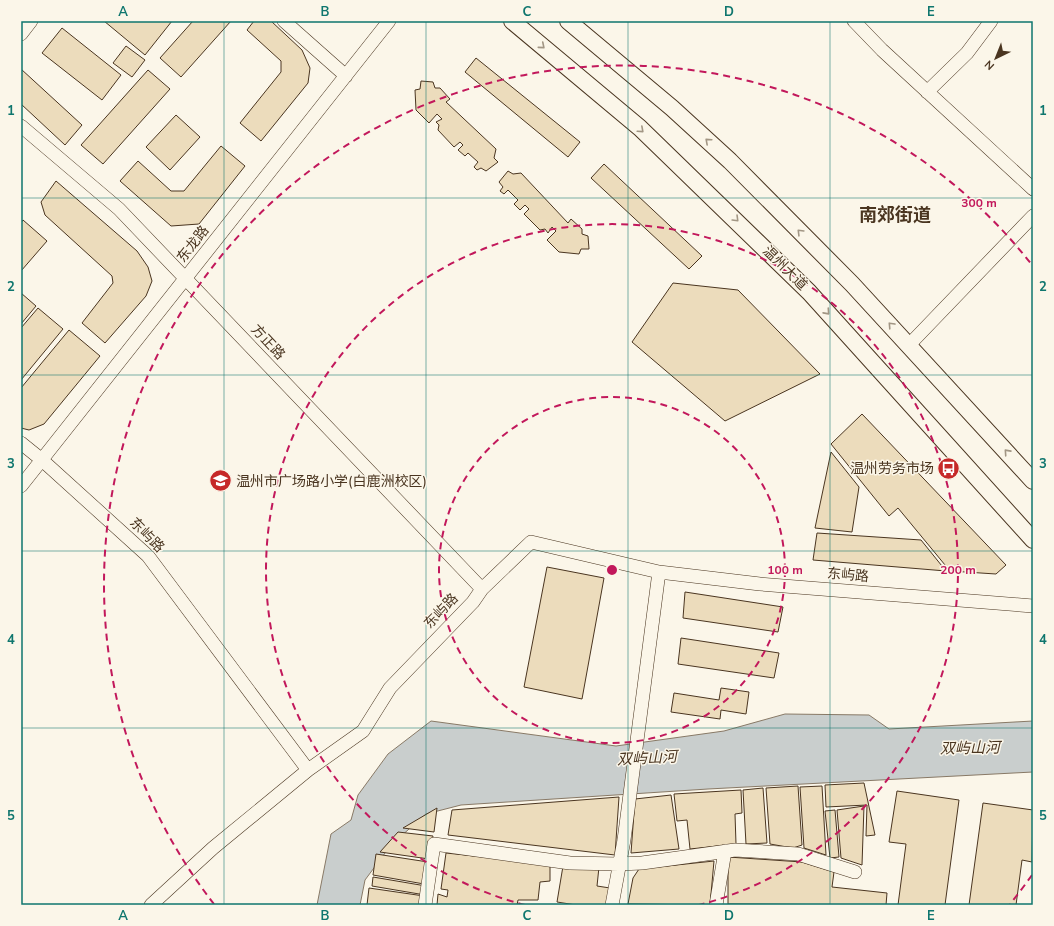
<svg xmlns="http://www.w3.org/2000/svg" width="1054" height="926" font-family="'Nunito Sans','Noto Sans SC',sans-serif">
  <style>
    .water { fill: #c9cecd; stroke: #887966 }
    .building { fill: #ecdcbc; stroke: #4a3520 }
    .lines { fill: none; stroke-linecap: round; stroke-linejoin: round }
    .minor-casing { stroke: #4a3520; stroke-width: 14 }
    .major-casing { stroke: #4a3520; stroke-width: 18 }
    .minor { stroke: #fbf6e9; stroke-width: 13 }
    .major { stroke: #fbf6e9; stroke-width: 16 }
    .oneway { stroke: #a29684 }
    .grid { fill: none; stroke: #0f766e; stroke-width: 1; stroke-opacity: 0.55 }
    .ring { fill: none; stroke: #c2185b; stroke-width: 2; stroke-dasharray: 7 5 }
    .labels { text-anchor: middle; dominant-baseline: central; stroke-width: 3; stroke-linejoin: round; paint-order: stroke }
    .street-label { font-size: 14px; fill: #4a3520; stroke: #fbf6e9 }
    .poi-label { font-size: 14px; fill: #4a3520; stroke: #fbf6e9; text-anchor: end }
    .water-label { font-size: 15px; font-style: italic; fill: #4a3520; stroke: #fbf6e9 }
    .district-label { font-size: 18px; font-weight: bold; fill: #4a3520; stroke: #fbf6e9 }
    .centre { fill: #c2185b; stroke: #fbf6e9; stroke-width: 2 }
    .ring-label { font-size: 12px; text-anchor: middle; font-weight: bold; fill: #c2185b; stroke: #fbf6e9; stroke-width: 3; stroke-linejoin: round; paint-order: stroke }
    .neatline { fill: none; stroke: #0f766e; stroke-width: 1.5 }
    .grid-label { font-size: 13px; text-anchor: middle; font-weight: bold; fill: #0f766e }
  </style>
  <rect width="100%" height="100%" fill="#fbf6e9"/>
  <path class="water" d="M785 714 869 715 889 729 1033 721V772L708 789 461 805 426 814 391 845 365 880 360 905H317L331 834 351 820 358 795 388 754 431 721 616 746 724 731Z"/>
  <path class="building" d="M104 21H172L145 55Z
    M193 21H231L181 77 160 58Z
    M254 21H271L302 50 310 68 308 83 261 141 240 123 281 72V61L247 30Z
    M62 28 121 75 102 100 42 53Z
    M126 46 145 60 132 77 113 63Z
    M476 58 580 142 568 157 465 72Z
    M21 69 82 125 65 145 21 104Z
    M148 70 170 89 103 164 81 145Z
    M421 81 433 82 435 88H440L450 99 446 102 496 149 494 158 498 162 486 171 481 168 477 170 474 167 478 162 468 153 465 156 458 150 463 145 460 142 454 147 438 130 439 125 436 122 442 119 437 114 429 123 416 110 415 90 420 89Z
    M176 115 200 137 170 170 146 147Z
    M221 146 245 166 199 224 171 226 120 181 138 161 171 191H184Z
    M604 164 702 256 689 269 591 178Z
    M508 171 513 174 521 173 568 223 571 219 582 229V234L588 236 589 249H581L579 254 559 252 547 240 556 231 552 227 548 233 545 229 540 230 524 214 529 209 525 205 520 210 514 204 518 200 508 190 504 194 500 191 503 187 499 182Z
    M56 181 137 251 148 267 152 281 146 296 105 343 82 323 113 283 112 276 45 215 41 202Z
    M23 220 47 241 21 271V223Z
    M673 283 738 290 820 374 725 421 632 342Z
    M21 293 36 306 21 324Z
    M38 308 63 329 21 380V328Z
    M69 330 100 356 44 424 29 430 21 428V388Z
    M862 414 1006 565 996 574 950 571 898 508 889 516 831 444Z
    M831 452 859 487 852 532 815 528Z
    M817 533 921 540 946 571 813 560Z
    M547 567 604 578 582 699 524 687Z
    M685 592 783 607 778 632 683 618Z
    M681 638 779 653 774 678 678 664Z
    M721 688 749 692 746 714 721 710 720 719 671 712 674 693 719 700Z
    M864 783 875 835 866 836 867 805 826 807 825 785Z
    M798 786 802 845 793 848 770 844 766 788Z
    M822 786 826 855 804 848 800 787Z
    M763 788 767 843 746 844 743 790Z
    M741 790 742 813 735 814 736 844 690 849 687 820 677 821 674 794Z
    M897 791 959 800 945 905H898L906 844 889 842Z
    M671 795 679 849 631 853 635 799Z
    M619 797 615 855 448 835 452 810Z
    M983 803 1033 810 1032 862 1022 860 1016 905H969Z
    M864 806 862 865 841 858 837 810Z
    M437 808 434 832 403 828Z
    M835 810 839 857 830 858 825 811Z
    M398 832 433 836 429 859 380 852Z
    M446 853 550 864V881L540 882 538 900H518L517 905H437L438 894 447 897 448 890 441 889Z
    M376 854 428 862 424 884 373 875Z
    M728 857 802 862 834 872 832 887 887 893 886 905 728 904Z
    M714 861 710 905 628 904 633 878 639 869Z
    M563 866 599 867 597 886 610 888 607 905H576L557 902Z
    M373 877 426 886 425 895 372 886Z
    M369 888 424 896 423 905H367Z"/>
  <g class="lines">
    <defs>
      <path id="minor" d="M284 21 346 76
        M854 21 882 50 1033 189
        M21 34 31 21
        M927 92 967 53 991 21
        M21 126 119 209 482 589
        M909 345 1033 216
        M21 443 42 460 148 556 308 770
        M21 486 389 21
        M151 905 213 848 308 770 363 731 390 688 473 602 482 589 531 542 659 572 760 584 1033 606
        M425 905 434 844 570 863 619 864 642 863 735 850 798 854 855 872
        M612 905 624 840 659 572
        M716 905 725 851"/>
      <path id="major" d="M512 21 640 128 809 292 1033 540
        M568 21 672 108 730 161 852 284 1033 481"/>
    </defs>
    <use href="#minor" class="minor-casing"/>
    <use href="#major" class="major-casing"/>
    <use href="#minor" class="minor"/>
    <use href="#major" class="major"/>
  </g>
  <defs><path id="oneway-chevron" d="M-2-3.5L2.5 0L-2 3.5" fill="none" stroke-width="1.6" stroke-linecap="round" stroke-linejoin="round"/></defs>
  <g class="oneway">
    <use href="#oneway-chevron" transform="translate(542 46) rotate(40)"/>
    <use href="#oneway-chevron" transform="translate(641 130) rotate(42)"/>
    <use href="#oneway-chevron" transform="translate(708 141) rotate(-138)"/>
    <use href="#oneway-chevron" transform="translate(736 219) rotate(45)"/>
    <use href="#oneway-chevron" transform="translate(800 232) rotate(-135)"/>
    <use href="#oneway-chevron" transform="translate(827 312) rotate(48)"/>
    <use href="#oneway-chevron" transform="translate(891 325) rotate(-133)"/>
    <use href="#oneway-chevron" transform="translate(1007 452) rotate(-132)"/>
  </g>
  <path class="grid" d="M224 21V905M426 21V905M628 21V905M830 21V905M21 198H1033M21 375H1033M21 551H1033M21 728H1033"/>
  <g class="ring">
    <circle cx="612" cy="570" r="173"/>
    <path d="M525 905A346 346 0 1 1 699 905"/>
    <path d="M1032 875A519 519 0 0 1 1010 904M214 904A519 519 0 1 1 1032 265"/>
  </g>
  <defs>
    <symbol id="bus-disc" viewBox="-11 -11 22 22"><circle r="9.5" fill="#c62828" stroke="#fbf6e9"/><path d="M-5-6H5V4H4V6H2V4H-2V6H-4V4H-5ZM-3.5-4V0h7V-4ZM-3.5 1.2v1.5H-2V1.2ZM2 1.2v1.5H3.5V1.2Z" fill="#fff"/></symbol>
    <symbol id="school-disc" viewBox="-11 -11 22 22"><circle r="9.5" fill="#c62828" stroke="#fbf6e9"/><path d="M0-5L7-2L0 1L-7-2ZM-4 1L0 2.5L4 1V4Q0 6-4 4Z" fill="#fff"/></symbol>
  </defs>
  <g fill-rule="evenodd">
    <use href="#bus-disc" x="936" y="456" width="25" height="25"/>
    <use href="#school-disc" x="208" y="468" width="25" height="25"/>
  </g>
  <g class="labels">
    <g class="street-label">
      <text transform="translate(193 244) rotate(-52)">东龙路</text>
      <text transform="translate(785 268) rotate(45)">温州大道</text>
      <text transform="translate(268 342) rotate(47)">方正路</text>
      <text transform="translate(147 535) rotate(45)">东屿路</text>
      <text transform="translate(848 575) rotate(5)">东屿路</text>
      <text transform="translate(441 611) rotate(-46)">东屿路</text>
    </g>
    <g class="poi-label">
      <text x="934" y="468">温州劳务市场</text>
      <text x="236" y="481" text-anchor="start">温州市广场路小学(白鹿洲校区)</text>
    </g>
    <g class="water-label">
      <text transform="translate(970 748) rotate(-1)">双屿山河</text>
      <text transform="translate(647 758) rotate(-3)">双屿山河</text>
    </g>
    <g class="district-label">
      <text x="895" y="215">南郊街道</text>
    </g>
  </g>
  <circle cx="612" cy="570" r="6" class="centre"/>
  <g class="ring-label">
    <text x="979" y="207">300 m</text>
    <text x="785" y="574">100 m</text>
    <text x="958" y="574">200 m</text>
  </g>
  <rect width="1054" height="926" fill="none" stroke="#fbf6e9" stroke-width="44"/>
  <g transform="translate(996 58) rotate(223)" stroke="#fbf6e9" stroke-width="3" paint-order="stroke">
  <path d="M0-3L7 15L0 10L-7 15Z" fill="#4a3520"/>
  <text y="-6" font-size="11" font-weight="bold" text-anchor="middle" fill="#4a3520">N</text>
  </g>
  <rect x="22" y="22" width="1010" height="882" class="neatline"/>
  <g class="grid-label">
    <text x="123" y="16">A</text>
    <text x="325" y="16">B</text>
    <text x="527" y="16">C</text>
    <text x="729" y="16">D</text>
    <text x="931" y="16">E</text>
    <text x="11" y="115">1</text>
    <text x="1043" y="115">1</text>
    <text x="11" y="291">2</text>
    <text x="1043" y="291">2</text>
    <text x="11" y="468">3</text>
    <text x="1043" y="468">3</text>
    <text x="11" y="644">4</text>
    <text x="1043" y="644">4</text>
    <text x="11" y="820">5</text>
    <text x="1043" y="820">5</text>
    <text x="123" y="920">A</text>
    <text x="325" y="920">B</text>
    <text x="527" y="920">C</text>
    <text x="729" y="920">D</text>
    <text x="931" y="920">E</text>
  </g>
</svg>
